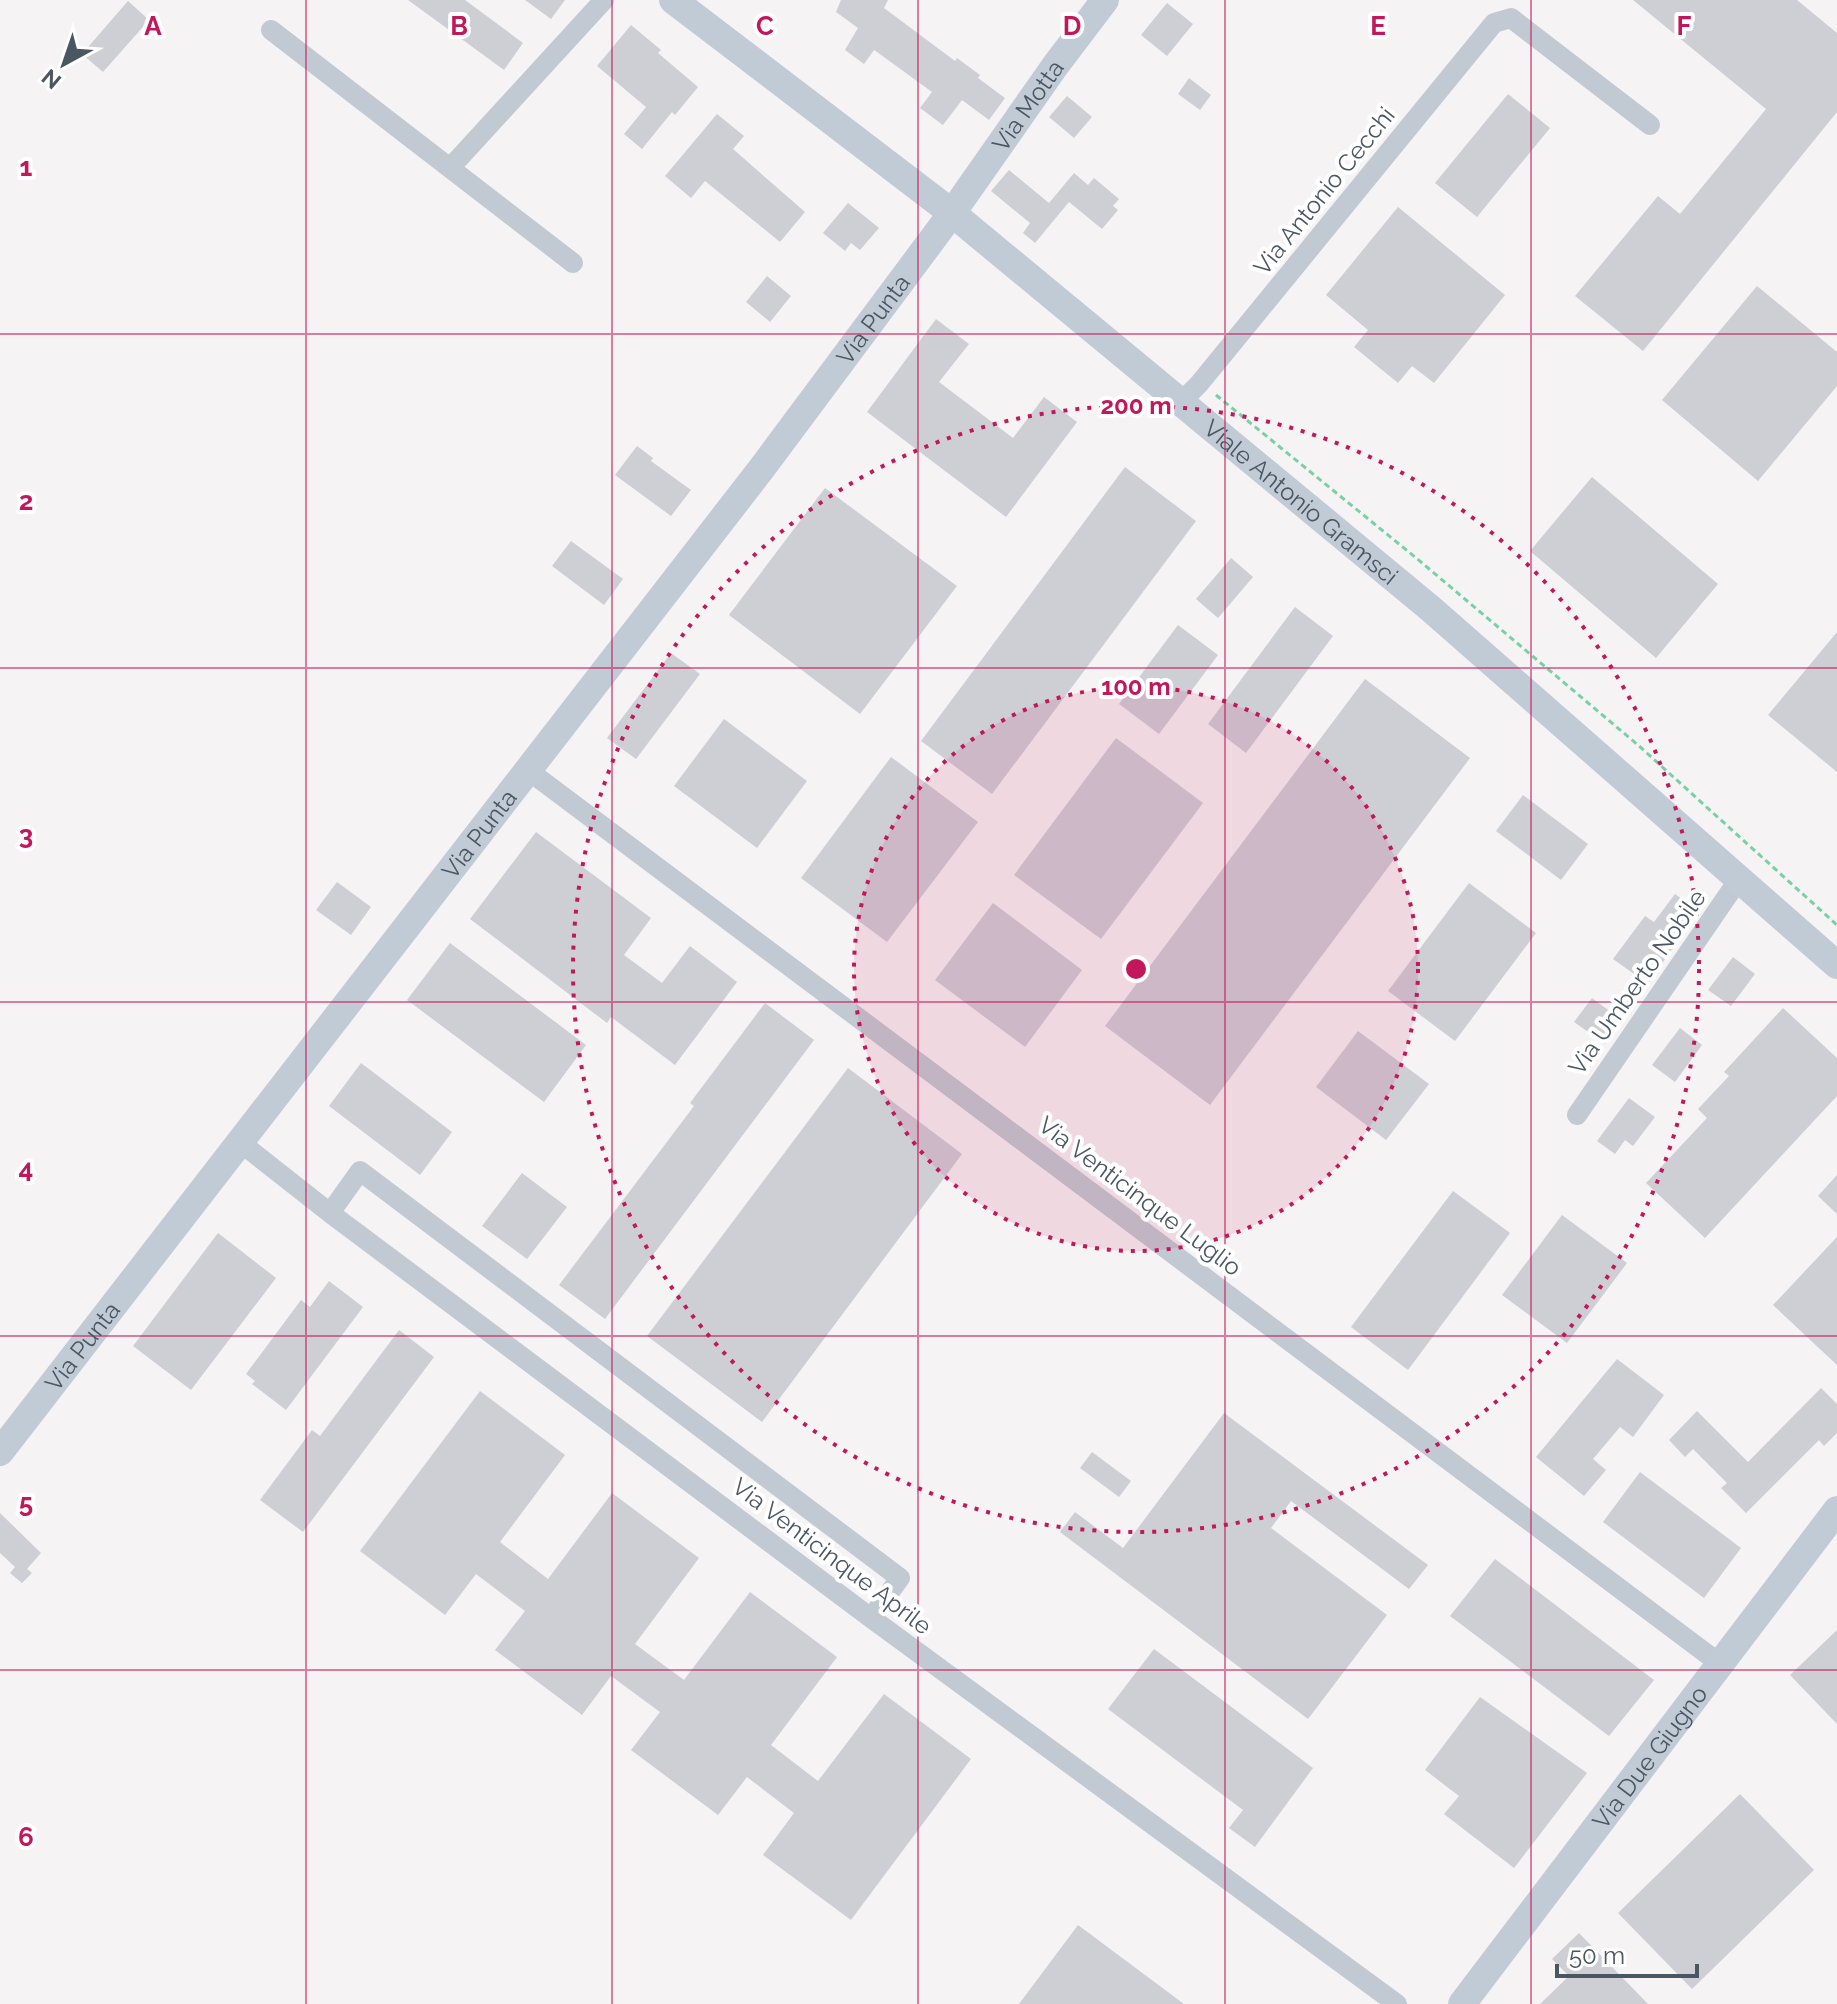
<svg xmlns="http://www.w3.org/2000/svg" width="1837" height="2004" font-family="Raleway,sans-serif">
  <style>
    .building { fill: #cdcfd5 }
    .lines { fill: none; stroke-linecap: round; stroke-linejoin: round }
    .path { stroke: #7ad0a6; stroke-width: 3; stroke-dasharray: 6 4; stroke-linecap: butt }
    .street { stroke: #c1cad2; stroke-width: 20 }
    .secondary { stroke: #c1cbd6; stroke-width: 28 }
    .grid { fill: none; stroke: #c2185b; stroke-width: 2; stroke-opacity: 0.55 }
    .ring { fill: none; stroke: #c2185b; stroke-width: 4; stroke-dasharray: 4 8 }
    .labels { text-anchor: middle; dominant-baseline: central; stroke-width: 8; stroke-linejoin: round; paint-order: stroke }
    .street-label { font-size: 24px; fill: #4a5661; stroke: #fff }
    .grid-label { font-size: 26px; text-anchor: middle; font-weight: bold; fill: #c2185b; stroke: #fff; stroke-width: 8; stroke-linejoin: round; paint-order: stroke }
    .centre { fill: #c2185b; stroke: #fff; stroke-width: 4 }
    .ring-label { font-size: 24px; text-anchor: middle; font-weight: bold; fill: #c2185b; stroke: #fff; stroke-width: 8; stroke-linejoin: round; paint-order: stroke }
  </style>
  <rect width="100%" height="100%" fill="#f5f3f3"/>
  <path class="building" d="M408 0H465L523 43 504 70Z
    M525 0H565L551 19Z
    M841 0H888L884 8 955 61 957 58 980 75 978 78 1005 98 989 120 962 100 943 125 920 108 932 92 877 52 874 50 864 64 845 50 858 28 836 12Z
    M1633 0H1797L1837 33V112L1643 351 1575 296 1658 196 1680 214 1766 109Z
    M128 1 149 20 103 72 82 54Z
    M1167 3 1193 24 1167 56 1141 35Z
    M631 25 661 50 658 53 698 87 675 115 672 112 642 149 624 134 646 107 597 66Z
    M1189 78 1211 95 1200 110 1178 94Z
    M1508 94 1550 128 1477 217 1435 183Z
    M1067 96 1092 117 1074 138 1049 117Z
    M717 114 744 136 733 149 805 212 780 242 705 181 691 198 665 176Z
    M1009 170 1049 203 1074 173 1088 185 1094 178 1119 199 1113 206 1118 210 1102 229 1069 202 1035 243 1023 233 1030 223 991 191Z
    M848 203 879 228 860 250 851 243 845 251 823 233Z
    M1398 207 1505 295 1434 383 1412 366 1398 383 1354 347 1368 330 1326 295Z
    M767 276 791 296 770 322 746 302Z
    M1757 286 1837 352V386L1758 481 1662 400Z
    M936 319 969 344 939 382 1013 438 1044 397 1077 422 1006 517 867 412Z
    M637 446 653 458 651 461 691 490 671 516 615 475Z
    M1125 467 1196 521 992 794 921 741Z
    M1592 477 1718 584 1656 658 1530 551Z
    M825 488 957 586 860 714 729 615Z
    M571 541 623 579 604 605 552 566Z
    M1231 558 1253 577 1218 618 1196 599Z
    M1295 607 1333 636 1246 753 1208 724Z
    M1178 625 1218 655 1159 734 1119 704Z
    M1837 632V772L1768 715Z
    M671 653 700 674 636 759 607 738Z
    M1365 679 1470 758 1210 1105 1105 1026Z
    M724 719 807 781 757 848 674 786Z
    M1116 738 1203 803 1101 939 1014 875Z
    M891 757 978 822 887 942 801 878Z
    M1523 795 1588 844 1561 880 1496 831Z
    M536 832 651 918 624 955 662 983 690 946 737 982 675 1065 611 1017 607 1023 470 919Z
    M337 882 371 907 351 935 316 910Z
    M1469 883 1536 933 1455 1041 1388 991Z
    M1675 894 1698 911 1648 984 1613 959 1645 916 1654 922Z
    M993 903 1082 970 1025 1047 935 980Z
    M450 943 586 1045 544 1102 407 1000Z
    M1733 957 1755 974 1731 1006 1708 990Z
    M1592 998 1623 1021 1605 1044 1574 1022Z
    M765 1003 814 1040 605 1319 559 1285 694 1106 690 1103Z
    M1783 1008 1837 1058V1096L1705 1238 1646 1183 1707 1118 1698 1109 1729 1076 1724 1072Z
    M1680 1028 1702 1045 1675 1082 1652 1065Z
    M1358 1031 1429 1084 1386 1140 1316 1087Z
    M361 1063 452 1132 420 1175 329 1106Z
    M848 1068 962 1154 762 1422 647 1336Z
    M1629 1098 1655 1117 1633 1146 1625 1140 1615 1154 1597 1141Z
    M522 1173 567 1207 527 1259 482 1226Z
    M1837 1175V1214L1818 1196Z
    M1453 1191 1510 1233 1408 1370 1351 1327Z
    M1562 1215 1627 1263 1567 1343 1502 1295Z
    M218 1233 276 1278 191 1390 133 1346Z
    M1837 1237V1365L1773 1305Z
    M329 1281 363 1307 286 1410 252 1384 255 1381 246 1374 301 1300 310 1307Z
    M399 1330 434 1357 303 1532 260 1500 312 1430 320 1436Z
    M1617 1359 1664 1395 1633 1437 1620 1427 1593 1459 1606 1470 1584 1496 1536 1457Z
    M1821 1388 1837 1404V1433L1824 1446 1819 1440 1746 1513 1721 1488 1727 1483 1693 1449 1685 1457 1669 1440 1697 1411 1748 1462Z
    M480 1391 565 1455 500 1542 548 1579 612 1493 699 1558 635 1644 684 1680 750 1592 837 1657 771 1745 818 1781 884 1694 971 1759 851 1920 763 1855 794 1813 747 1777 718 1815 631 1750 660 1712 611 1676 582 1715 495 1650 525 1611 476 1574 445 1615 360 1551Z
    M1224 1413 1428 1565 1409 1589 1291 1501 1271 1528 1387 1615 1308 1719 1060 1532 1075 1512 1123 1548Z
    M1092 1452 1131 1481 1119 1497 1080 1468Z
    M1640 1472 1741 1548 1704 1598 1603 1522Z
    M0 1513 41 1553 27 1569 32 1573 22 1583 10 1573 15 1567 0 1553Z
    M1495 1559 1654 1680 1609 1736 1450 1616Z
    M1837 1630V1724L1790 1675Z
    M1154 1649 1313 1768 1255 1847 1229 1828 1243 1810 1108 1709Z
    M1480 1697 1587 1773 1514 1868 1444 1814 1459 1796 1425 1770Z
    M1740 1794 1814 1870 1692 1989 1618 1913Z
    M1078 1925 1184 2004H1019Z
    M1579 1933 1648 2004H1540L1569 1976 1552 1959Z"/>
  <g class="lines">
    <path class="path" d="M1216 395 1415 557 1638 745 1837 925"/>
    <path class="street" d="M271 30 573 263
      M450 168 604 0
      M1181 402 1199 384 1494 23 1511 18 1650 125
      M529 771 1719 1663
      M1577 1115 1739 879
      M241 1143 330 1213 871 1618 1397 2004
      M330 1213 360 1171 900 1578 871 1618"/>
    <g class="secondary">
      <path id="s1" d="M673 0 952 213 1431 609 1837 965"/>
      <path id="s2" d="M0 1452 762 468 952 213 1055 66 1105 0"/>
      <path id="s3" d="M1462 2004 1837 1510"/>
    </g>
  </g>
  <path class="grid" d="M306 0V2004M612 0V2004M918 0V2004M1225 0V2004M1531 0V2004M0 334H1837M0 668H1837M0 1002H1837M0 1336H1837M0 1670H1837"/>
  <circle cx="1136" cy="969" r="282" fill="#c2185b" fill-opacity=".12"/>
  <g class="ring">
    <circle cx="1136" cy="969" r="282"/>
    <circle cx="1136" cy="969" r="563"/>
  </g>
  <g class="labels">
    <g class="street-label">
      <text stroke="none"><textPath href="#s2" startOffset="1694">Via Motta</textPath></text>
      <text transform="translate(1324 191) rotate(-51)">Via Antonio Cecchi</text>
      <text stroke="none"><textPath href="#s2" startOffset="1430">Via Punta</textPath></text>
      <text stroke="none"><textPath href="#s1" startOffset="804">Viale Antonio Gramsci</textPath></text>
      <text stroke="none"><textPath href="#s2" startOffset="782">Via Punta</textPath></text>
      <text transform="translate(1637 982) rotate(-55)">Via Umberto Nobile</text>
      <text transform="translate(1140 1196) rotate(37)">Via Venticinque Luglio</text>
      <text stroke="none"><textPath href="#s2" startOffset="134">Via Punta</textPath></text>
      <text transform="translate(832 1556) rotate(37)">Via Venticinque Aprile</text>
      <text stroke="none"><textPath href="#s3" startOffset="310">Via Due Giugno</textPath></text>
    </g>
  </g>
  <g class="grid-label">
    <text x="153" y="35">A</text>
    <text x="459" y="35">B</text>
    <text x="765" y="35">C</text>
    <text x="1072" y="35">D</text>
    <text x="1378" y="35">E</text>
    <text x="1684" y="35">F</text>
    <text x="26" y="176">1</text>
    <text x="26" y="510">2</text>
    <text x="26" y="844">3</text>
    <text x="26" y="1178">4</text>
    <text x="26" y="1512">5</text>
    <text x="26" y="1846">6</text>
  </g>
  <circle cx="1136" cy="969" r="12" class="centre"/>
  <g class="ring-label">
    <text x="1136" y="414">200 m</text>
    <text x="1136" y="695">100 m</text>
  </g>
  <g transform="translate(64 64) rotate(220)" stroke="#ffffff" stroke-width="6" paint-order="stroke">
  <path d="M0-6L14 30L0 20L-14 30Z" fill="#4a5661"/>
  <text y="-12" font-size="22" font-weight="bold" text-anchor="middle" fill="#4a5661">N</text>
  </g>
  <path d="M1557 1964v12h140v-12" fill="none" stroke="#4a5661" stroke-width="4"/>
  <text x="1569" y="1964" font-size="24" fill="#4a5661" stroke="#ffffff" stroke-width="6" paint-order="stroke">50 m</text>
</svg>
